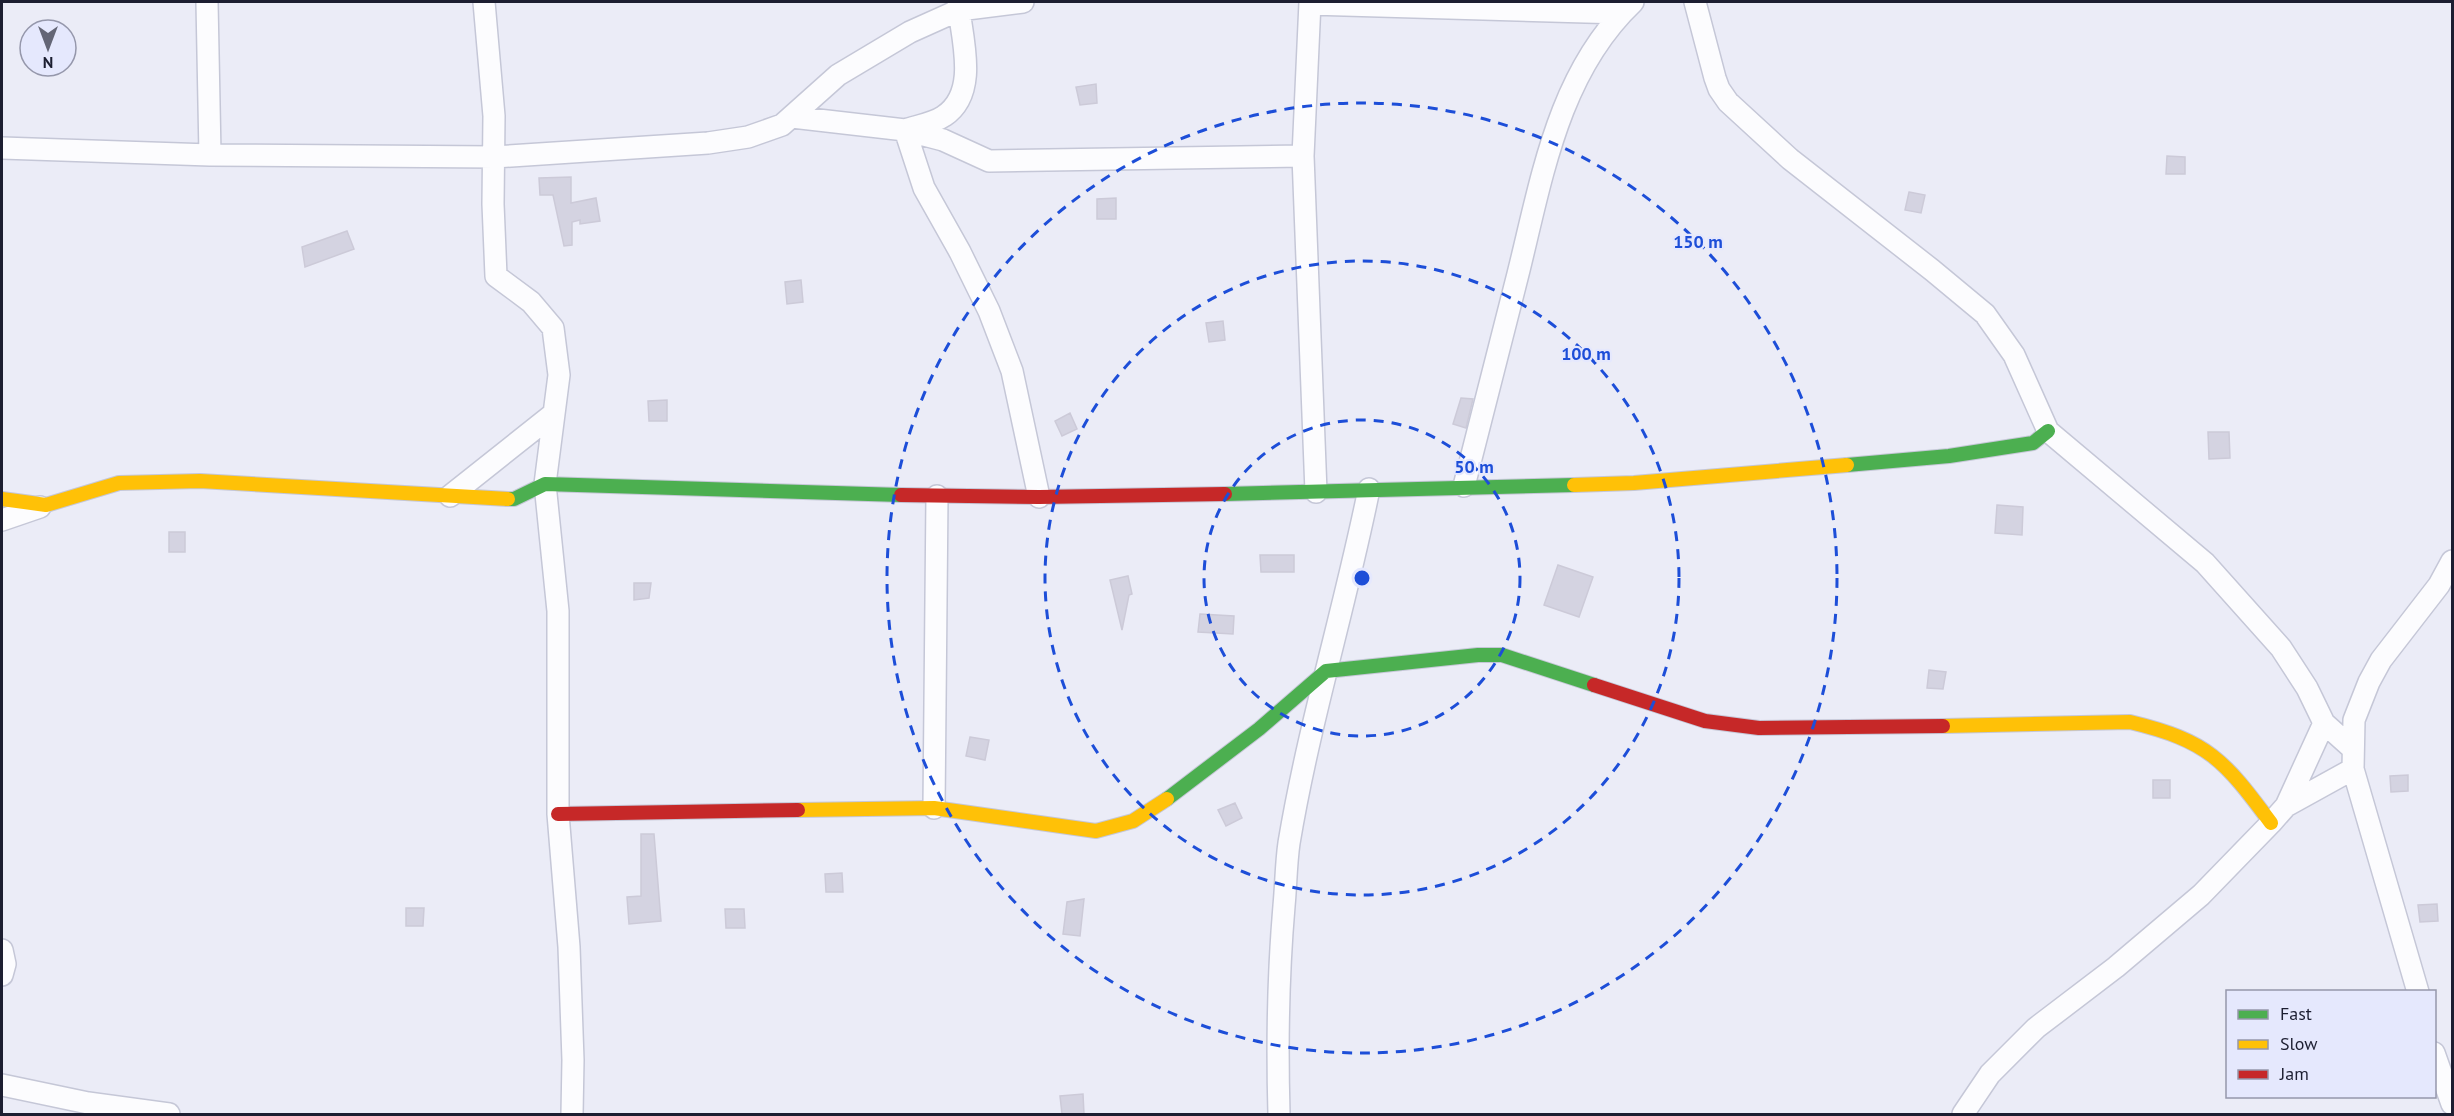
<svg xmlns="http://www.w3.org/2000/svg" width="2454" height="1116" font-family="'PT Sans',sans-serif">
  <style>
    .building { fill: #d4d3e1; stroke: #cccad8; stroke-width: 1.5 }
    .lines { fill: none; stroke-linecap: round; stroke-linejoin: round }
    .street-casing { stroke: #c5c7d7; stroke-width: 24 }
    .fast-casing { stroke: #c5c7d7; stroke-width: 16 }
    .slow-casing { stroke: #c5c7d7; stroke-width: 16 }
    .jam-casing { stroke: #c5c7d7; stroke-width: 16 }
    .street { stroke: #fcfcfe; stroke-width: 21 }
    .fast { stroke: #4caf50; stroke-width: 14 }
    .slow { stroke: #ffc107; stroke-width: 14 }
    .jam { stroke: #c62828; stroke-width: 14 }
    .ring { fill: none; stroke: #1d4ed8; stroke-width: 3; stroke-dasharray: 10 8 }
    .centre { fill: #1d4ed8; stroke: #e5e8fd; stroke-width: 3 }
    .ring-label { font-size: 18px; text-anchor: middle; font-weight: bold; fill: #1d4ed8; stroke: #e5e8fd; stroke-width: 4.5; stroke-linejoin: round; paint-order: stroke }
  </style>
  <rect width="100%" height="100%" fill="#ebecf7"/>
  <path class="building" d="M1096 84 1097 103 1080 105 1076 87Z
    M2167 156 2185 157V174H2166Z
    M571 177V203L596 198 600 221 580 224V220L572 222V245L564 246 553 195H540L539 178Z
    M1909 192 1925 195 1921 213 1905 210Z
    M1116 198V219H1097V199Z
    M347 231 354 249 305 267 302 247Z
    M801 280 803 302 787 304 785 282Z
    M1223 321 1225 340 1209 342 1206 323Z
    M1461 398 1473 399 1466 428 1453 424Z
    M667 400V421H649L648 401Z
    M1070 413 1077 429 1062 436 1055 421Z
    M2208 432H2229L2230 458 2209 459Z
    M1997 505 2023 507 2022 535 1995 533Z
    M169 532H185V552H169Z
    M1260 555H1294V572H1261Z
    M1558 565 1593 577 1579 617 1544 605Z
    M1128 576 1132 594 1129 595 1122 630 1110 580Z
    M634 583H651L649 598 634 600Z
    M1200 614 1234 616 1233 634 1198 632Z
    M1929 670 1946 672 1943 689 1927 688Z
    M970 737 989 740 985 760 966 756Z
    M2408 775V791L2391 792 2390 776Z
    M2153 780H2170V798H2153Z
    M1235 803 1242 818 1226 826 1218 810Z
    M641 834H654L661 921 629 924 627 897 641 896Z
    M842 873 843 892H826L825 874Z
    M1084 899 1080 936 1063 934 1067 902Z
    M2437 904 2438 921 2420 922 2418 905Z
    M406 908H424L423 926H406Z
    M725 909H744L745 928H726Z
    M1083 1094 1084 1114H1062L1060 1096Z"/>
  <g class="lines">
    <defs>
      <path id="street" d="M207 2 210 155
        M484 2 494 116 493 204 496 276 531 302 553 328 559 375 545 484 558 611V814L569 947 573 1060 572 1114
        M1310 2 1303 156 1316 492
        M1695 2 1715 78 1719 89 1728 102 1790 159 1932 270 1985 314 2014 355 2048 431 2205 563 2281 648 2307 688 2324 723 2353 749
        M1310 4 1621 13
        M792 117 905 130 943 140 989 161 1303 156
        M905 130 924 188 960 252 989 311 1012 371 1039 497
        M905 130C917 126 934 123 944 116 980 92 961 36 958 2
        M2 148 210 155 495 157 708 143 748 137 782 125 838 75 910 32 959 10 1023 2
        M1464 486C1482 416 1500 345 1518 274 1542 178 1558 73 1633 2
        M450 496 552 415
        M2 520 40 507
        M2286 806 2353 769
        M934 808 937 496
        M2 950 5 964 2 975
        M2418 992 2353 769 2354 720 2369 682 2381 660 2439 585 2452 561
        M2434 1053 2452 1104
        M2 1085 88 1103 169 1114
        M1279 1114C1277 1045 1278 976 1284 906 1286 885 1286 864 1289 843 1309 723 1345 608 1369 489
        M1963 1114 1990 1074 2036 1028 2116 967 2201 895 2271 823 2286 806 2324 723"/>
      <path id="fast" d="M1847 465 1949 456 2033 443 2048 431
        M1225 494 1574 485
        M508 499H514L545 484 901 495
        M1167 799 1259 729 1326 671 1478 655H1502L1594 685"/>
      <path id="slow" d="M1574 485 1634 483 1847 465
        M2 499 46 505 119 483 200 481 508 499
        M1943 726 2130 722C2209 741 2224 760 2271 823
        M798 810 934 808 1096 831 1133 821 1167 799"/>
      <path id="jam" d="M901 495 1039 497 1225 494
        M1594 685 1705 721 1759 728 1943 726
        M558 814 798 810"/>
    </defs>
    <use href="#street" class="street-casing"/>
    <use href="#fast" class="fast-casing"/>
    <use href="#slow" class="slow-casing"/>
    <use href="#jam" class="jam-casing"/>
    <use href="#street" class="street"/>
    <use href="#fast" class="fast"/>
    <use href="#slow" class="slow"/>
    <use href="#jam" class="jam"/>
  </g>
  <g class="ring">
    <circle cx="1362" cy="578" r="158"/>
    <circle cx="1362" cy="578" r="317"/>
    <circle cx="1362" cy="578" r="475"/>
  </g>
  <circle cx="1362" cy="578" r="9" class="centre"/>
  <g class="ring-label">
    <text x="1698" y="248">150 m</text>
    <text x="1586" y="360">100 m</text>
    <text x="1474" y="473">50 m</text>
  </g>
  <rect width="2454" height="1116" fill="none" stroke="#1c1e31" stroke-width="6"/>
  <rect x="2226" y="990" width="210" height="108" fill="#e5e8fd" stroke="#9597ab" stroke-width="1.5"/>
  <rect x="2238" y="1010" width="30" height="9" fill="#4caf50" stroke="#9597ab" stroke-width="1.5"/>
  <text x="2280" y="1020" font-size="18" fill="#1c1e31">Fast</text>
  <rect x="2238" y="1040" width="30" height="9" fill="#ffc107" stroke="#9597ab" stroke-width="1.5"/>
  <text x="2280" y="1050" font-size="18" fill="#1c1e31">Slow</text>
  <rect x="2238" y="1070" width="30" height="9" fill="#c62828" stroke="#9597ab" stroke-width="1.5"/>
  <text x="2280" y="1080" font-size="18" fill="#1c1e31">Jam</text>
  <g transform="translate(48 48) rotate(180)"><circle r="28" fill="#e5e8fd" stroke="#9597ab" stroke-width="1.5"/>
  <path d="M0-4.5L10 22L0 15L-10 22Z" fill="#646676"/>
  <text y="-9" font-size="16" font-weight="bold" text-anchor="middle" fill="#1c1e31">N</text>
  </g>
</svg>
